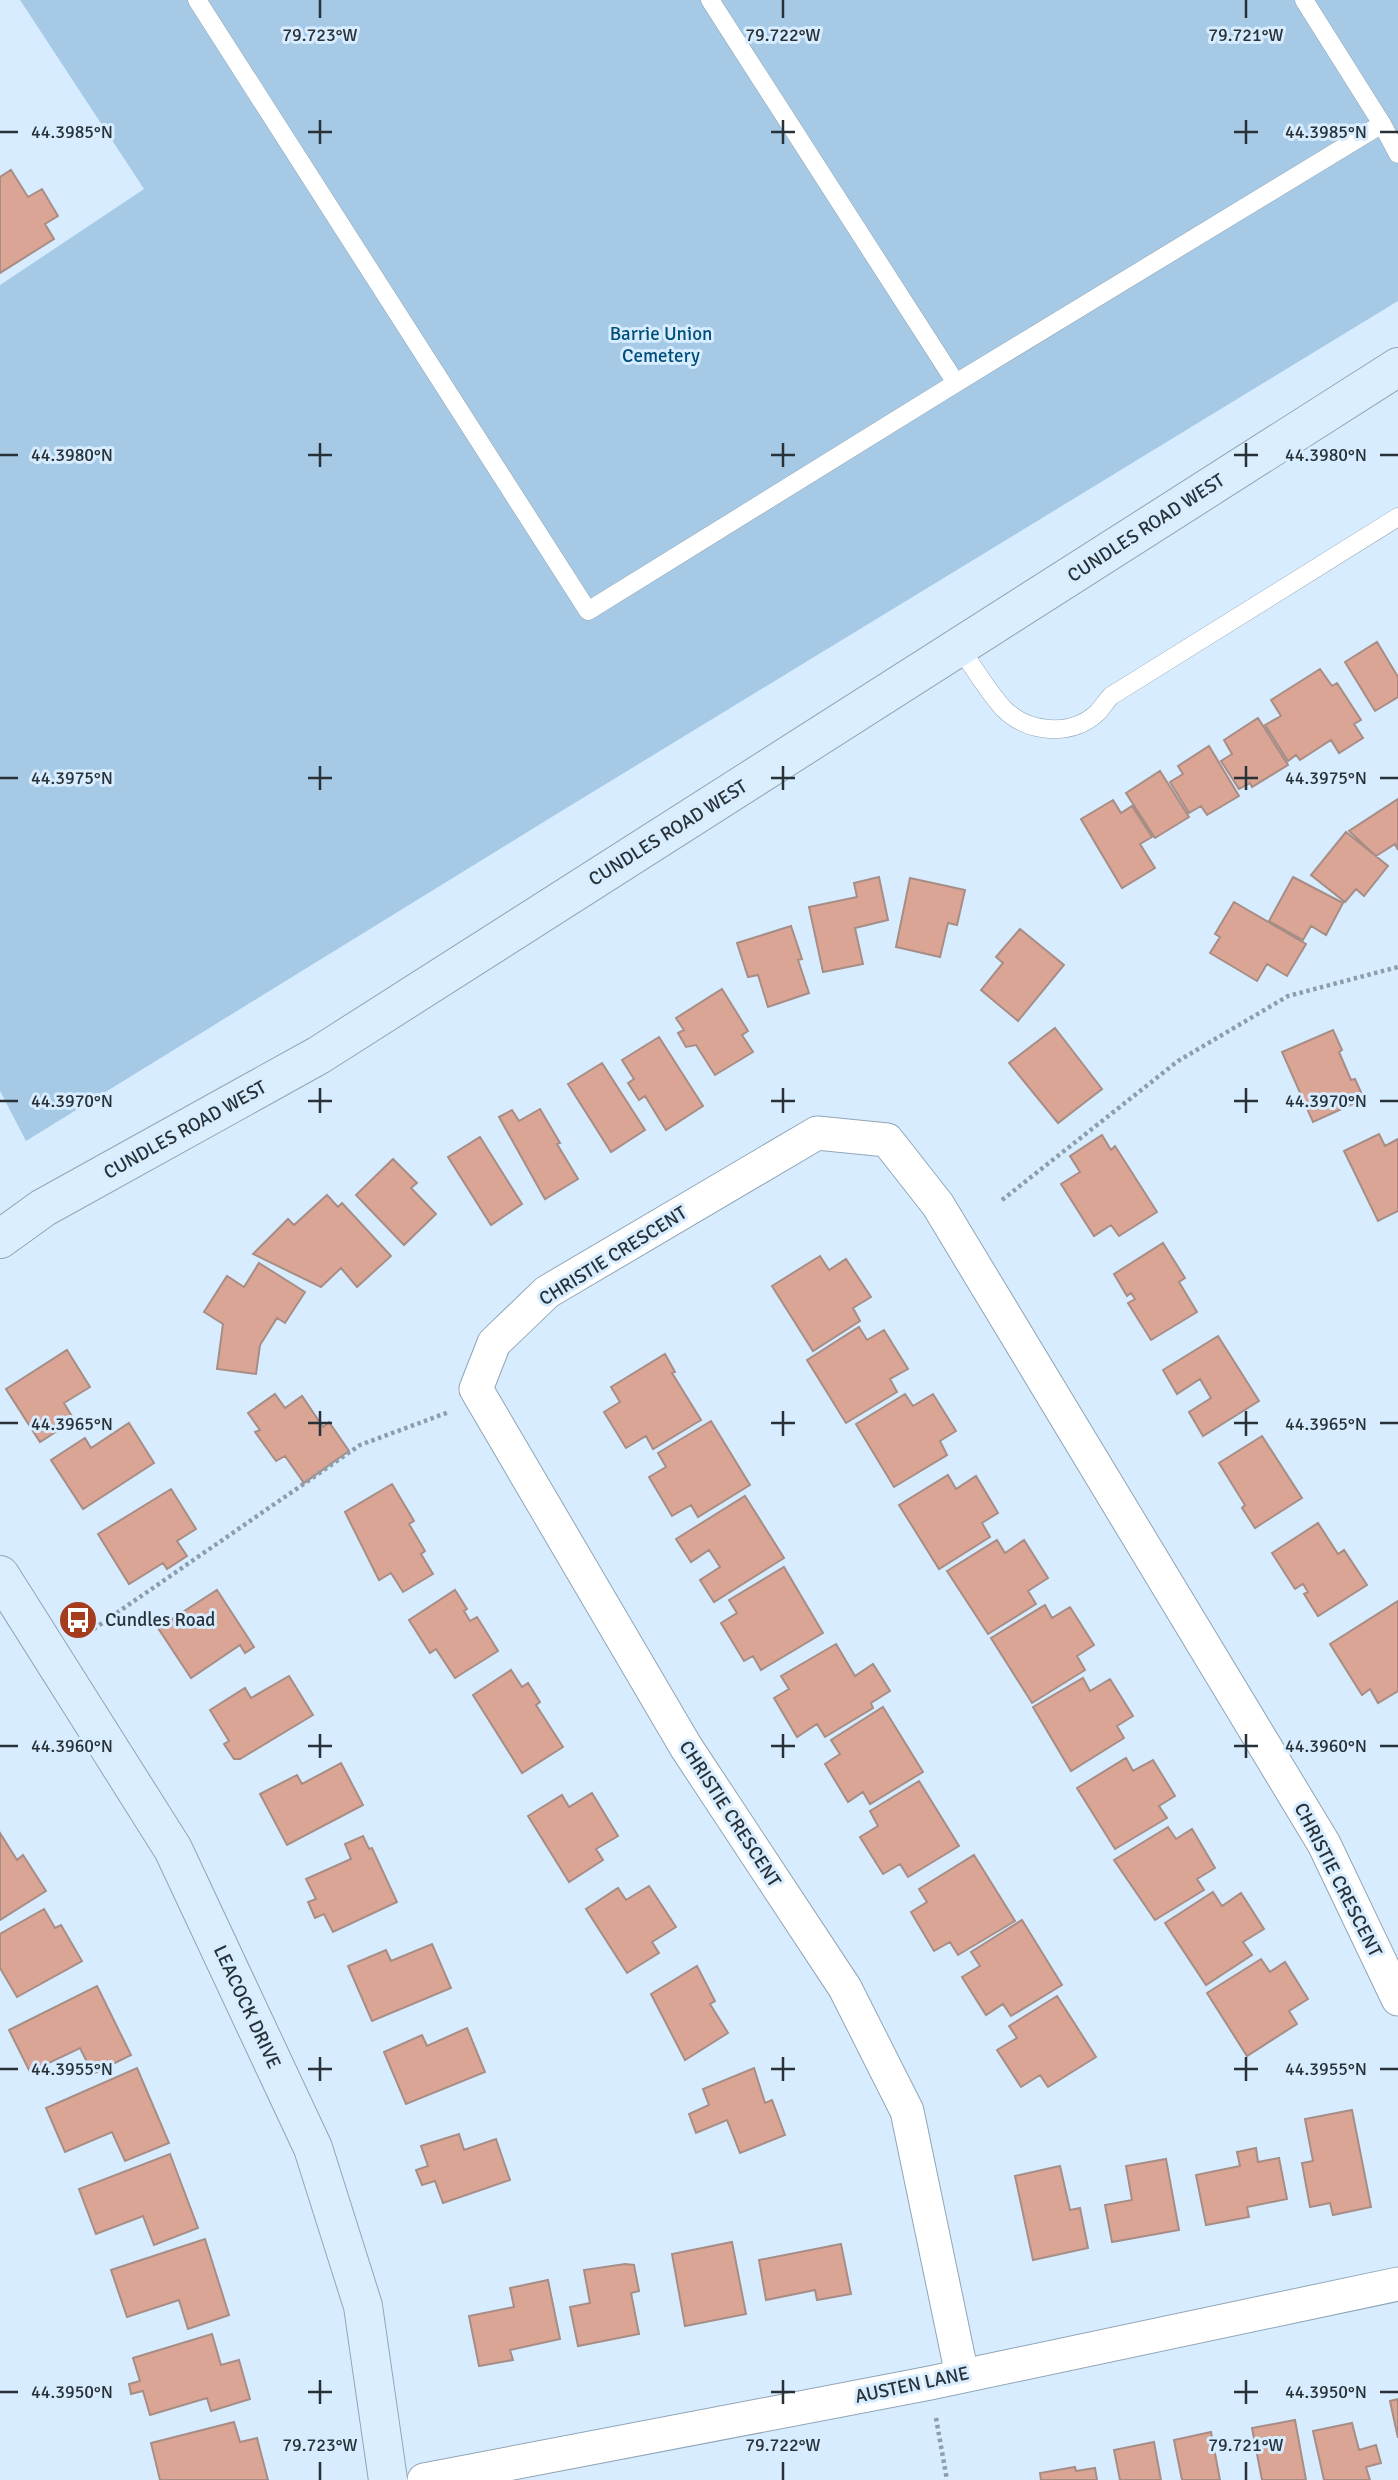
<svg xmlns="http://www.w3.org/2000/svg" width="1398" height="2480" font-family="Signika,sans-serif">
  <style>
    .green { fill: #a6cae6 }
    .building { fill: #dba595; stroke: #a78d85; stroke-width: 2 }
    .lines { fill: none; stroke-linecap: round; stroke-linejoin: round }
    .lane-casing { stroke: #90a5b6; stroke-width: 19 }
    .street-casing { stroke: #90a5b6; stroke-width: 35 }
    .secondary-casing { stroke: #90a5b6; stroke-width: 40 }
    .path { stroke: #8d9daa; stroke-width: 4.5; stroke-dasharray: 3.5 3.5; stroke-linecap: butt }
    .lane { stroke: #fff; stroke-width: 18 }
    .street { stroke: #fff; stroke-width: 33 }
    .secondary { stroke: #daeefe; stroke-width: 38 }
    .ticks { fill: none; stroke: #283137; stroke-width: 2.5 }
    .labels { text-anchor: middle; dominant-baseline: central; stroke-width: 6; stroke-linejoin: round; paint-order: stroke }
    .park-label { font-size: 19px; fill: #004e7a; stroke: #d7edff }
    .street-label { font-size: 19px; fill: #283137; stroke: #d7edff }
    .poi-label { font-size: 19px; fill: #283137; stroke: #d7edff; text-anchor: start }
    .ticks-label { font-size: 18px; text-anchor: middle; fill: #283137; stroke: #d7edff; stroke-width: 6; stroke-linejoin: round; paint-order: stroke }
  </style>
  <rect width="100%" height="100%" fill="#d7edff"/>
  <path class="green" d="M20 0H1398V301L555 815 26 1141 0 1091V285L144 189Z"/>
  <path class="building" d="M11 170 28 197 42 189 58 216 45 224 54 239 0 273V177Z
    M1377 642 1398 677V697L1375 711 1345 662Z
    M1320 669 1332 686 1337 683 1361 720 1354 724 1363 738 1339 753 1331 740 1300 760 1296 755 1288 761 1265 725 1281 716 1271 700Z
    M1258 718 1288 765 1252 787 1250 783 1239 789 1221 761 1232 754 1224 740Z
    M1209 746 1239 796 1207 815 1201 806 1189 813 1170 782 1183 774 1178 766Z
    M1160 771 1189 817 1155 838 1126 793Z
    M1398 799V850L1395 844 1376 856 1349 831Z
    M1113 800 1121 813 1132 806 1152 837 1140 844 1155 868 1122 888 1081 819Z
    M1346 832 1388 866 1364 896 1356 889 1345 902 1311 875Z
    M879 877 888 920 855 928 863 964 823 972 809 907 857 897 854 883Z
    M1293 877 1343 903 1326 935 1311 926 1303 940 1269 921Z
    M910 878 965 890 957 925 948 923 940 957 896 947Z
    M1234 902 1306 944 1287 976 1267 964 1257 981 1210 953 1220 937 1215 934Z
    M791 926 802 959 798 960 809 993 768 1007 758 975 748 977 737 943Z
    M1020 929 1064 965 1018 1021 981 990 1003 963 996 957Z
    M722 989 748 1031 742 1035 753 1052 715 1075 696 1045 686 1047 678 1033 684 1030 676 1018Z
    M1055 1028 1102 1089 1058 1123 1009 1063Z
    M1333 1030 1342 1050 1339 1052 1351 1080 1355 1079 1364 1099 1313 1122 1282 1052Z
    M659 1037 703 1106 666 1130 645 1096 639 1100 628 1083 634 1079 622 1060Z
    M602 1063 645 1130 611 1152 568 1084Z
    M540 1109 560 1143 557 1144 578 1179 545 1199 499 1117 512 1110 519 1121Z
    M1379 1134 1385 1146 1398 1139V1211L1378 1221 1344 1151Z
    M1102 1135 1111 1150 1115 1146 1157 1212 1119 1236 1111 1225 1094 1236 1061 1184 1080 1172 1070 1156Z
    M480 1137 522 1204 491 1225 448 1157Z
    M393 1159 417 1183 411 1188 436 1214 404 1245 356 1195Z
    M327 1195 338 1207 342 1203 391 1256 357 1287 341 1268 321 1287 253 1254 288 1219 294 1225Z
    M1163 1243 1185 1278 1179 1282 1197 1312 1151 1340 1128 1303 1135 1299 1131 1293 1127 1296 1114 1274Z
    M820 1256 829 1270 846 1259 871 1297 853 1308 860 1321 813 1351 772 1286Z
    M259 1263 305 1292 285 1323 277 1318 260 1345 256 1374 217 1369 223 1324 204 1312 227 1276 244 1287Z
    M859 1327 867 1340 884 1330 908 1369 890 1379 897 1392 846 1423 807 1360Z
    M1218 1336 1259 1401 1203 1436 1189 1412 1211 1398 1200 1379 1177 1394 1163 1370Z
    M67 1350 90 1387 64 1403 74 1420 40 1442 6 1389Z
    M665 1354 675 1372 672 1373 701 1420 653 1449 646 1436 626 1448 604 1412 620 1402 611 1387Z
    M275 1394 285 1408 302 1396 323 1427 329 1422 349 1451 304 1483 285 1456 276 1461 255 1432 260 1430 248 1413Z
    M905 1394 913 1406 933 1394 956 1431 940 1441 947 1455 894 1487 856 1424Z
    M711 1421 750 1485 698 1517 691 1505 672 1516 649 1477 666 1467 658 1453Z
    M129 1423 154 1463 83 1509 51 1460 85 1438 91 1448Z
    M1262 1436 1302 1498 1255 1528 1242 1508 1245 1505 1219 1463Z
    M948 1475 956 1489 976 1476 998 1513 982 1523 990 1537 939 1569 899 1505Z
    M392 1484 414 1521 409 1524 425 1551 421 1554 433 1574 403 1592 391 1573 379 1580 345 1512Z
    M171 1489 196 1529 177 1541 187 1556 167 1569 163 1563 129 1584 98 1534Z
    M745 1496 784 1558 714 1602 700 1580 720 1567 709 1550 691 1562 676 1539Z
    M1318 1523 1338 1554 1344 1550 1367 1585 1318 1616 1304 1594 1308 1592 1303 1584 1295 1589 1272 1553Z
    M997 1540 1005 1553 1024 1540 1048 1578 1028 1591 1036 1604 988 1634 947 1571Z
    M784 1567 823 1633 761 1670 753 1656 744 1661 721 1623 737 1613 729 1600Z
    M217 1590 254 1647 245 1653 240 1645 191 1678 158 1628Z
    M455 1590 467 1609 464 1611 470 1621 477 1617 498 1651 455 1678 436 1649 430 1653 409 1620Z
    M1398 1601V1691L1378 1703 1370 1689 1362 1695 1330 1644Z
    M1045 1605 1052 1618 1070 1607 1094 1645 1077 1656 1085 1670 1032 1703 991 1638Z
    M836 1644 855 1676 873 1664 890 1691 871 1703 873 1708 825 1737 817 1724 797 1737 774 1698 789 1689 781 1676Z
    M511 1670 522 1687 528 1683 540 1702 536 1705 563 1747 522 1773 473 1695Z
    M289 1676 313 1715 240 1759H234L224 1744 229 1741 210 1710 245 1688 251 1698Z
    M1083 1678 1090 1691 1110 1679 1133 1716 1117 1726 1124 1738 1071 1771 1033 1707Z
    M883 1707 923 1772 870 1804 863 1792 848 1802 825 1764 840 1754 831 1740Z
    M1126 1758 1133 1771 1153 1760 1175 1796 1159 1806 1167 1818 1115 1849 1077 1788Z
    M341 1763 363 1805 287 1845 260 1794 297 1775 302 1784Z
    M919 1781 959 1846 908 1877 900 1864 883 1874 860 1837 878 1826 870 1811Z
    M592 1793 618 1836 596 1849 603 1860 569 1882 528 1816 562 1795 569 1807Z
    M1168 1827 1176 1839 1192 1829 1215 1868 1197 1879 1204 1890 1155 1920 1114 1860Z
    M0 1833 17 1860 23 1855 46 1891 0 1920Z
    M363 1836 369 1849 372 1848 397 1902 333 1932 324 1914 315 1918 308 1902 316 1899 306 1879 351 1859 345 1844Z
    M974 1855 1015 1921 958 1955 950 1942 934 1951 911 1912 927 1902 919 1889Z
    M649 1886 676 1927 652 1942 659 1953 627 1973 586 1909 618 1888 626 1900Z
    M1213 1892 1222 1906 1241 1893 1264 1929 1243 1942 1252 1955 1206 1985 1165 1923Z
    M44 1909 55 1928 61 1925 82 1961 17 1997 0 1968V1934Z
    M1022 1920 1062 1985 1011 2016 1003 2004 986 2015 962 1977 980 1966 971 1952Z
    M432 1944 451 1988 372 2021 348 1966 386 1950 391 1961Z
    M1261 1959 1270 1972 1285 1962 1308 1999 1289 2011 1297 2024 1247 2056 1207 1993Z
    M697 1966 715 2001 710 2004 728 2033 685 2060 651 1994Z
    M97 1986 131 2055 93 2074 80 2048 30 2072 9 2030Z
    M1057 1996 1096 2057 1048 2087 1040 2075 1021 2087 997 2050 1017 2038 1009 2026Z
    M467 2028 485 2072 406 2104 384 2052 422 2035 427 2046Z
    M137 2068 169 2143 125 2161 112 2132 65 2152 46 2108Z
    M754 2068 765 2103 772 2100 785 2135 740 2153 727 2120 696 2133 689 2114 709 2105 703 2089Z
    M1352 2110 1371 2207 1333 2215 1330 2203 1310 2207 1302 2163 1313 2161 1305 2119Z
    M459 2134 464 2150 496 2139 510 2180 443 2203 435 2181 422 2185 416 2170 428 2166 421 2146Z
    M1256 2148 1258 2162 1279 2158 1287 2199 1247 2207 1249 2217 1206 2225 1196 2175 1240 2166 1237 2152Z
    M170 2154 198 2228 154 2245 143 2216 96 2234 79 2189Z
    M1166 2159 1179 2230 1112 2242 1105 2205 1132 2200 1126 2166Z
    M1060 2166 1070 2210 1080 2208 1088 2248 1033 2260 1015 2176Z
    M205 2239 229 2315 188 2329 179 2300 127 2317 111 2270Z
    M732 2242 746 2314 685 2326 672 2254Z
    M841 2244 851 2294 817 2300 815 2290 766 2300 759 2260Z
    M625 2264 634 2265 639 2291 631 2293 639 2334 578 2346 570 2307 590 2303 584 2270Z
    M548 2280 560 2339 510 2350 513 2360 479 2366 469 2316 514 2307 510 2288Z
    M212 2334 221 2365 239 2360 250 2399 211 2411 207 2398 150 2415 143 2391 131 2394 129 2384 140 2381 133 2358Z
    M1398 2399V2438L1390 2401Z
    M1295 2420 1306 2480H1262L1252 2428Z
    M234 2422 240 2442 257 2438 268 2480H160L151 2443Z
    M1352 2423 1359 2450 1376 2445 1381 2463 1366 2467 1370 2480H1324L1313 2431Z
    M1211 2432 1220 2480H1182L1174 2440Z
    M1154 2442 1161 2480H1120L1114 2450Z
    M1075 2467 1076 2471 1095 2468 1097 2480H1041L1040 2473Z"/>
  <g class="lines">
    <defs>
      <path id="lane" d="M197 0 588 611 956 383 1382 124
        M710 0 956 383
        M1304 0 1382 124 1398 154
        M959 647C974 667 987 691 1004 709 1028 733 1071 737 1097 713 1102 708 1106 701 1111 696L1398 517"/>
      <path id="street" d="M962 2375 907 2111 845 1988 686 1747 476 1389 494 1343 547 1292 817 1133 887 1140 938 1205 1324 1844 1398 1999
        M424 2480 930 2383 1398 2284"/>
      <path id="secondary" d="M0 1239 43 1208 319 1055 1398 367
        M0 1575 173 1849 313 2148 363 2306 388 2480"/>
    </defs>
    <use href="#lane" class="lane-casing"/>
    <use href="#street" class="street-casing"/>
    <use href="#secondary" class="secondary-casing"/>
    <path class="path" d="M1002 1200 1178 1061 1288 996 1398 967
      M82 1637 360 1445 449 1412
      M936 2418 947 2480"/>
    <use href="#lane" class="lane"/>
    <use href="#street" class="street"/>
    <use href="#secondary" class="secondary"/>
  </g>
  <path class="ticks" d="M320 0V18M783 0V18M1246 0V18M320 120V144M783 120V144M1246 120V144M0 132H18M308 132H332M771 132H795M1234 132H1258M1380 132H1398M320 443V467M783 443V467M1246 443V467M0 455H18M308 455H332M771 455H795M1234 455H1258M1380 455H1398M320 766V790M783 766V790M1246 766V790M0 778H18M308 778H332M771 778H795M1234 778H1258M1380 778H1398M320 1088V1113M783 1088V1113M1246 1088V1113M0 1101H18M308 1101H332M771 1101H795M1234 1101H1258M1380 1101H1398M320 1411V1436M783 1411V1436M1246 1411V1436M0 1423H18M308 1423H332M771 1423H795M1234 1423H1258M1380 1423H1398M320 1734V1758M783 1734V1758M1246 1734V1758M0 1746H18M308 1746H332M771 1746H795M1234 1746H1258M1380 1746H1398M320 2057V2081M783 2057V2081M1246 2057V2081M0 2069H18M308 2069H332M771 2069H795M1234 2069H1258M1380 2069H1398M320 2380V2404M783 2380V2404M1246 2380V2404M0 2392H18M308 2392H332M771 2392H795M1234 2392H1258M1380 2392H1398M320 2462V2480M783 2462V2480M1246 2462V2480"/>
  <defs>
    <symbol id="bus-disc" viewBox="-11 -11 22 22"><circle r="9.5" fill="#a43c1d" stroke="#d7edff"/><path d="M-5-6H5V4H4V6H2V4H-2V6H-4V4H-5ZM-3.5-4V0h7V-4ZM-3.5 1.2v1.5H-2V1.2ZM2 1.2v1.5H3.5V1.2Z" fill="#fff"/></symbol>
  </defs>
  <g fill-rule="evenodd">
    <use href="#bus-disc" x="56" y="1598" width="44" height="44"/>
  </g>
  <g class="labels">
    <g class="park-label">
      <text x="661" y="334">Barrie Union<tspan x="661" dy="22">Cemetery</tspan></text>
    </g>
    <g class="street-label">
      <text transform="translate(1146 528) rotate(-33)">CUNDLES ROAD WEST</text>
      <text transform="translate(668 833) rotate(-32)">CUNDLES ROAD WEST</text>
      <text transform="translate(185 1130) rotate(-29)">CUNDLES ROAD WEST</text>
      <text transform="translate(613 1256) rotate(-32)">CHRISTIE CRESCENT</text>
      <text transform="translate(730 1814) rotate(57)">CHRISTIE CRESCENT</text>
      <text transform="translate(1338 1880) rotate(63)">CHRISTIE CRESCENT</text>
      <text transform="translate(247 2007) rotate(65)">LEACOCK DRIVE</text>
      <text transform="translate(912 2385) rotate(-12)">AUSTEN LANE</text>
    </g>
    <g class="poi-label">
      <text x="105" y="1620">Cundles Road</text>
    </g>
  </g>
  <g class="ticks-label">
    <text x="320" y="41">79.723°W</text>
    <text x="783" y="41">79.722°W</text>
    <text x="1246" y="41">79.721°W</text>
    <text x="72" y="138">44.3985°N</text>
    <text x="1326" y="138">44.3985°N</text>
    <text x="72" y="461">44.3980°N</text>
    <text x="1326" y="461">44.3980°N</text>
    <text x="72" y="784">44.3975°N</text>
    <text x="1326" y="784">44.3975°N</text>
    <text x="72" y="1107">44.3970°N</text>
    <text x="1326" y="1107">44.3970°N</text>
    <text x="72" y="1430">44.3965°N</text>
    <text x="1326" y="1430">44.3965°N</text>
    <text x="72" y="1752">44.3960°N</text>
    <text x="1326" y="1752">44.3960°N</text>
    <text x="72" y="2075">44.3955°N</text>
    <text x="1326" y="2075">44.3955°N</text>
    <text x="72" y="2398">44.3950°N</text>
    <text x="1326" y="2398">44.3950°N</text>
    <text x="320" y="2451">79.723°W</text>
    <text x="783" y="2451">79.722°W</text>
    <text x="1246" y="2451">79.721°W</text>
  </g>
</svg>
